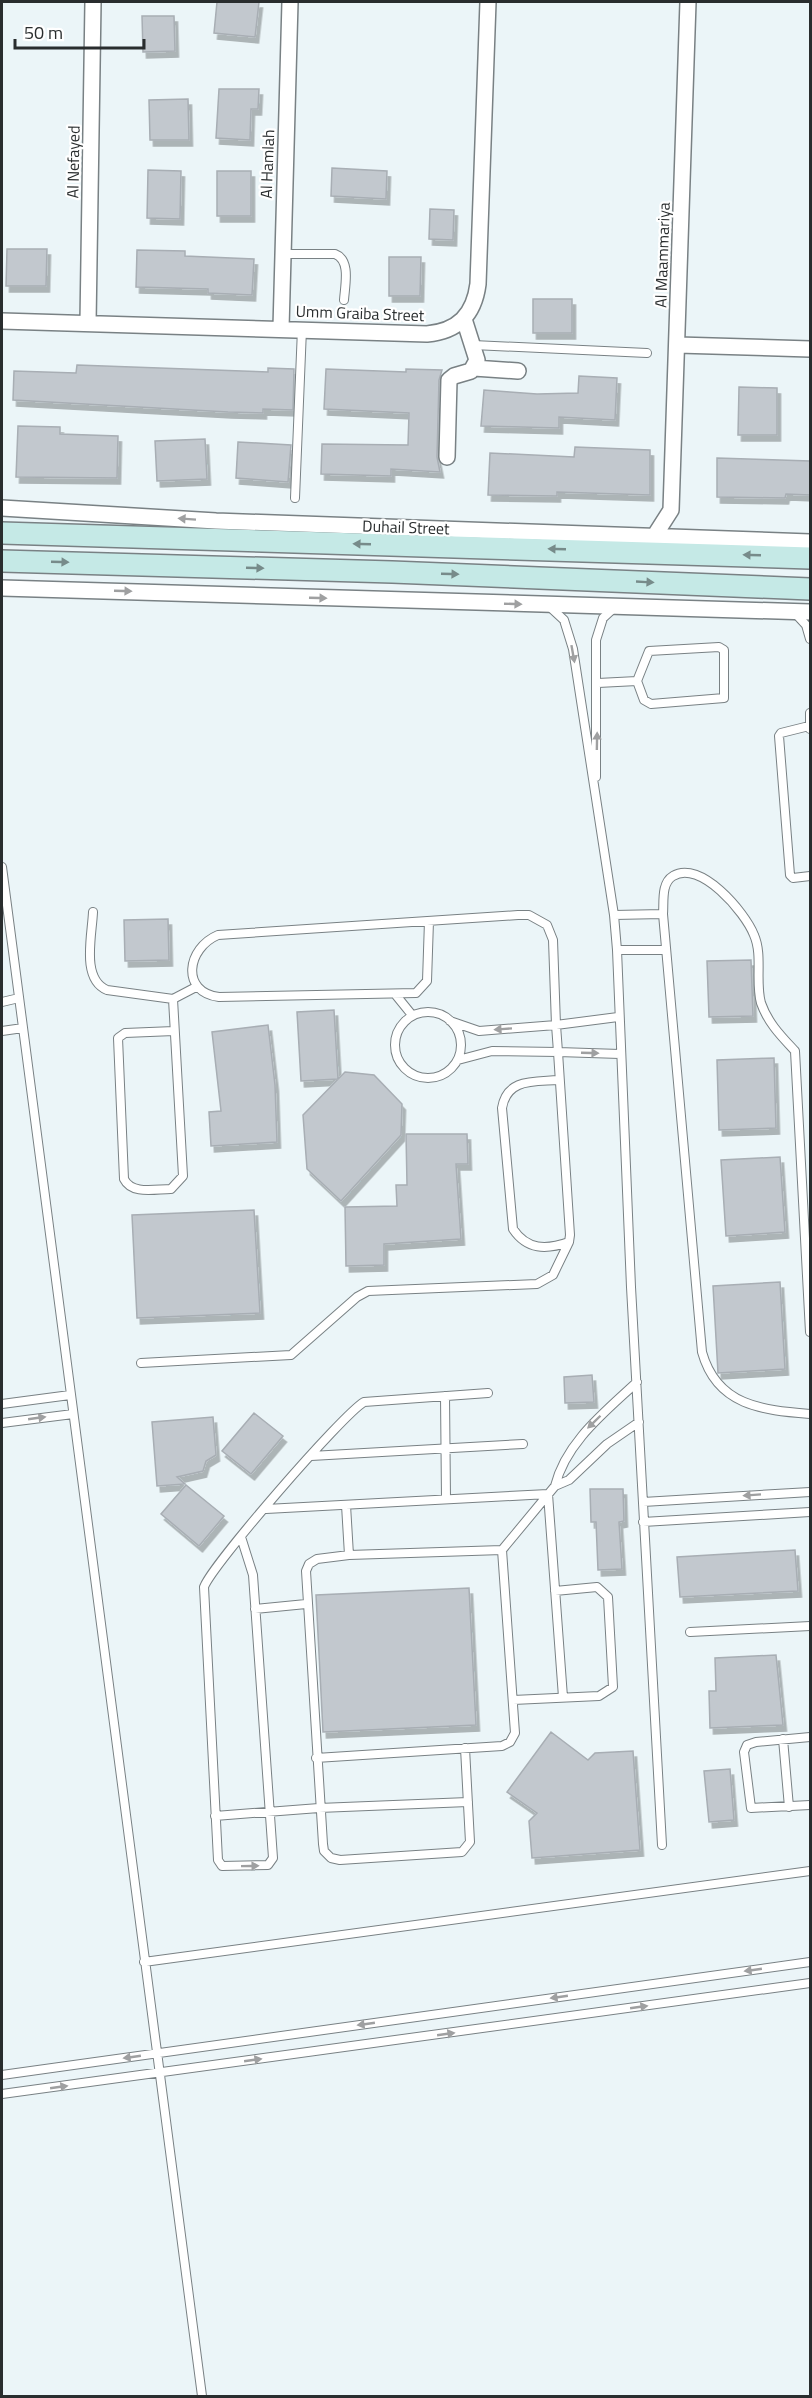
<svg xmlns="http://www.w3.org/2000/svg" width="812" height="2398" font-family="'Titillium Web',sans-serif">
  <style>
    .building { fill: #c2c8ce; stroke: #a8aeb4; stroke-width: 1.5; filter: url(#shadow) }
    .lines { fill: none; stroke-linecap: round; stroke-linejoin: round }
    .service-casing { stroke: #798184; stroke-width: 10 }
    .minor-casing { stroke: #798184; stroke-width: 18 }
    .secondary-casing { stroke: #798184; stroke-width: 24 }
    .service { stroke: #fff; stroke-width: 8 }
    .minor { stroke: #fff; stroke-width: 15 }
    .secondary { stroke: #c5e9e6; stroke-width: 21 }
    .oneway { fill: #9fa0a1 }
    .oneway2 { fill: #778b8a }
    .labels { text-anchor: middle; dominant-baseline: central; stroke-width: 4.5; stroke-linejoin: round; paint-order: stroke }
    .street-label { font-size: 16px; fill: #292d2e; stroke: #fff }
  </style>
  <defs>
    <filter id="shadow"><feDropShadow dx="3.5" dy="6" stdDeviation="0" flood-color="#0004"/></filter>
  </defs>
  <rect width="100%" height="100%" fill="#ebf5f8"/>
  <path class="building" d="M217 2H259L255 37 214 33Z
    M142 16H174L175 51 143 52Z
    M219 89H259L258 109H251L250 140 216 138Z
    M188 99 189 140H150L149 100Z
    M332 168 387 171 386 199 331 196Z
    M148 170 181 171 180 219 147 218Z
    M217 171H251V216H217Z
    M430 209 454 210 453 240 429 239Z
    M7 249H47L46 286H6Z
    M137 250 185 251V256L254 259 252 295 208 293V289L136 287Z
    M389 257H421L420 296H389Z
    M533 299H572V333H533Z
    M77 365 268 372V368L294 369 293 410 263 409V413L228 412 13 400 14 371 76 373Z
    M326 369 406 372V369L442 370 439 380 437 457 440 472 391 469V476L321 474 322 444 408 445 409 413 324 409Z
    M579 376 617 378 615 420 559 417V428L481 426 484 390 537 394 578 393Z
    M739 387 777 388V435H738Z
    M18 426 60 427V434L118 436 117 478 16 477Z
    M205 439 207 479 157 481 155 441Z
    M238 442 291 445 288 482 236 478Z
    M575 447 650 450V495L557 492V496L488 495 490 453 574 457Z
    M717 458 810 461V495L786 494 785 498 717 497Z
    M168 919 169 960 125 961 124 920Z
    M751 960 753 1016 709 1017 707 961Z
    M334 1010 338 1079 301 1081 297 1012Z
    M268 1025 275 1085 277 1142 211 1146 209 1112 221 1111 212 1032Z
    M774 1058 776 1128 719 1130 717 1060Z
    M345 1072 374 1075 402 1104 401 1135 341 1201 307 1169 303 1115Z
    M406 1134H467L468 1164H456L461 1239 384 1244V1265L346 1266 345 1207 397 1206 396 1185H407Z
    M780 1157 785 1232 726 1236 721 1160Z
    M254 1210 260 1313 137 1318 132 1215Z
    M780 1282 785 1369 718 1373 713 1286Z
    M592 1375 594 1402 565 1403 564 1377Z
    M254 1413 283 1436 251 1474 222 1451Z
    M213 1417 216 1455 206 1461 203 1471 177 1477 185 1484 157 1486 152 1422Z
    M186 1485 224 1516 199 1546 161 1514Z
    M590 1489H623L624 1521 619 1522 622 1569 598 1570 596 1522H591Z
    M795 1550 798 1591 680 1597 677 1557Z
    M469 1588 476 1725 323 1732 316 1595Z
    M776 1655 783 1725 710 1728 709 1691H716L715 1658Z
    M551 1732 588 1760 595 1753 633 1751 640 1850 532 1858 529 1821 537 1813 507 1792Z
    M730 1769 734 1820 709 1822 704 1771Z"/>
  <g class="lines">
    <defs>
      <path id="service" d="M283 254H335C351 260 345 285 344 300
        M473 345 647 353
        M295 498 302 329
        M550 607 564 620 573 649 614 915 617 950 631 1287 662 1845
        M795 613 806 625 810 639
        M598 683 637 681 644 700 651 704 724 698V650L719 647 649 651 637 681
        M809 726 781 733 779 736 790 875 793 878 810 876
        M810 729V713
        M596 777V640L603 618 615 607
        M2 867 202 2396
        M93 912C92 936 81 979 107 990L173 999
        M614 915 663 914
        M429 921 427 981 416 993 219 997C180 992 187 948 218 935L518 915H529L547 925 553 940 556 1025 479 1031 450 1021
        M617 950H665
        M395 994 412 1015
        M2 1002 19 998
        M395 1045a33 33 0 1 1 66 0a33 33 0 1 1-66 0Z
        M618 1017 556 1025 558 1052 620 1054
        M2 1031 23 1028
        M174 1031 125 1033 118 1038 124 1179C132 1195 155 1189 171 1189L183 1176 173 999 196 987
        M458 1060 492 1051 558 1052 570 1235 569 1242C546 1250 527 1250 513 1229L502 1108C507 1078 534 1082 558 1080
        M810 1332 795 1051C781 1036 768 1023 761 1003 755 982 763 955 754 935 745 912 700 859 673 876 661 883 664 902 663 914L702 1352C717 1406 762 1410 810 1414
        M141 1363 291 1355 357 1297 368 1291 537 1284 553 1275 569 1242
        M445 1396 446 1499
        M2 1404 70 1395
        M2 1423 73 1414
        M311 1456 523 1444
        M555 1486C566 1442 605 1412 637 1382
        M643 1502 810 1492
        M346 1505 349 1555
        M266 1509 548 1494 563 1697
        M643 1522 810 1512
        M241 1537 253 1575 273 1858 268 1865 222 1866 218 1860 204 1587C212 1565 342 1415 364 1402L488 1393
        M255 1609 306 1604
        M690 1632 810 1626
        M513 1700 599 1696 613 1687 608 1597 597 1587 555 1591
        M810 1737 756 1742 747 1745 744 1752 751 1808 810 1805
        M783 1739 789 1807
        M465 1748 470 1842 462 1852 340 1860 331 1858 324 1851 323 1844 306 1571 309 1564 317 1559 349 1555 502 1550
        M316 1758 502 1746 510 1742 515 1733 502 1550 555 1486 569 1480 607 1444 639 1422
        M215 1816 319 1808 468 1802
        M144 1962 810 1871
        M2 2075 810 1962
        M2 2094 810 1983"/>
      <path id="minor" d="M2 321 427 334C458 331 474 315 478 284L488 2
        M88 323 93 2
        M281 328 290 2
        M678 345 810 349
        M474 368 518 371
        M447 457 449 380 454 376 471 371 477 360 464 319
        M2 508 216 521 810 542
        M655 535 671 510 688 2
        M2 588 810 612"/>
      <path id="secondary" d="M2 533 810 558
        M2 561 392 572 810 589"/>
    </defs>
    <use href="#service" class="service-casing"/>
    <use href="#minor" class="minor-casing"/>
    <use href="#secondary" class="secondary-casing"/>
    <use href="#service" class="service"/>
    <use href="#minor" class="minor"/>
    <use href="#secondary" class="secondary"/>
  </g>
  <defs><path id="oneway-solid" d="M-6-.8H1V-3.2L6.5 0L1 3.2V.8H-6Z" transform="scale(1.5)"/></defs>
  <g class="oneway">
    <use href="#oneway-solid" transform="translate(187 519) rotate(-176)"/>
    <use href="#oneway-solid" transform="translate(123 591) rotate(2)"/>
    <use href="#oneway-solid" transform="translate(318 598) rotate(2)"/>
    <use href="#oneway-solid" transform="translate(513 604) rotate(2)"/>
    <use href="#oneway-solid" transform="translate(573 654) rotate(80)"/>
    <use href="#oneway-solid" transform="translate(597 741) rotate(-89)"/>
    <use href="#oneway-solid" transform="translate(503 1029) rotate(176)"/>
    <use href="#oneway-solid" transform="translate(590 1053) rotate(2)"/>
    <use href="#oneway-solid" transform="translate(37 1418) rotate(-8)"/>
    <use href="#oneway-solid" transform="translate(594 1422) rotate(136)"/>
    <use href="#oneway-solid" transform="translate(752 1495) rotate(176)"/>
    <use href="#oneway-solid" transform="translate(250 1866) rotate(-1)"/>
    <use href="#oneway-solid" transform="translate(753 1970) rotate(172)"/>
    <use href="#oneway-solid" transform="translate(559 1997) rotate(172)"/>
    <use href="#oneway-solid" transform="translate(639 2007) rotate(-8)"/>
    <use href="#oneway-solid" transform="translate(366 2024) rotate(172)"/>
    <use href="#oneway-solid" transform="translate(446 2034) rotate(-8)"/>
    <use href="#oneway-solid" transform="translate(132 2057) rotate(172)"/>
    <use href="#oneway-solid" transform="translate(253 2060) rotate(-8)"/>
    <use href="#oneway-solid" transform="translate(59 2087) rotate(-8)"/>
  </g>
  <g class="oneway2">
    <use href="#oneway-solid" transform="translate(362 544) rotate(-178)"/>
    <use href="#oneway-solid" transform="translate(557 549) rotate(-178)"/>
    <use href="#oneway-solid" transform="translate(752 555) rotate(-178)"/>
    <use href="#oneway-solid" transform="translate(60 562) rotate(2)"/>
    <use href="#oneway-solid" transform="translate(255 568) rotate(2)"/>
    <use href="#oneway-solid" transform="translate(450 574) rotate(2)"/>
    <use href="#oneway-solid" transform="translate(645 582) rotate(3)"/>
  </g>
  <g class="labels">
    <g class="street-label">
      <text transform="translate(73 162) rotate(-89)">Al Nefayed</text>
      <text transform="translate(267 164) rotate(-88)">Al Hamlah</text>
      <text transform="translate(662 255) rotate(-88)">Al Maammariya</text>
      <text transform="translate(360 313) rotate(2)">Umm Graiba Street</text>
      <text transform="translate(406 527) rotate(2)">Duhail Street</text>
    </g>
  </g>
  <rect width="812" height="2398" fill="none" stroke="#292d2e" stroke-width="6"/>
  <path d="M15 39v9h129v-9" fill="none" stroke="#292d2e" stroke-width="3"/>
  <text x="24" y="39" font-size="18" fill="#292d2e" stroke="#ffffff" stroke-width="4.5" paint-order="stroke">50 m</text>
</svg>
